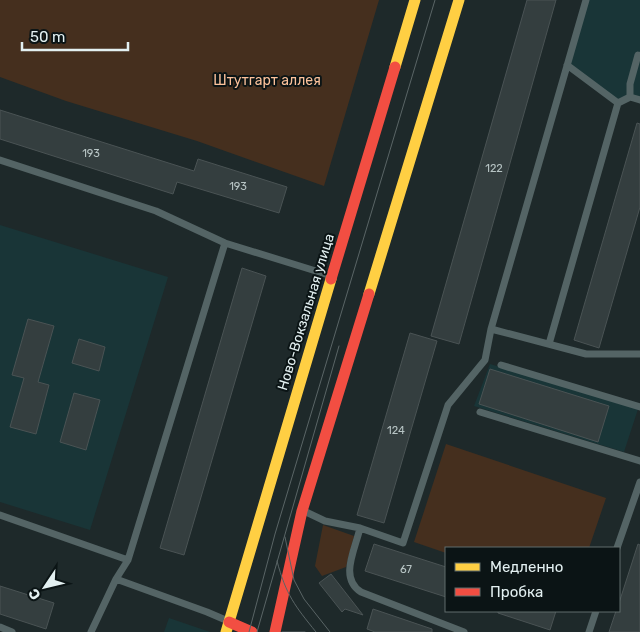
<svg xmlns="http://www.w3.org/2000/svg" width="640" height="632" font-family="Rubik,sans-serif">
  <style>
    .built { fill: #193537 }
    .green { fill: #452f1e }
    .building { fill: #343e3f; stroke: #4a5354 }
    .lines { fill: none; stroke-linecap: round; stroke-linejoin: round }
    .lane { stroke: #546465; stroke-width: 7 }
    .slow { stroke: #ffcf43; stroke-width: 11 }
    .jam { stroke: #f24e42; stroke-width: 11 }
    .tram { stroke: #5a6566; stroke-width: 1 }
    .labels { text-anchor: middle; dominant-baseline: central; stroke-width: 4; stroke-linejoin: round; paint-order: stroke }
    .number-label { font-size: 11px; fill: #b7c4c4 }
    .park-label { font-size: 14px; fill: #fcc29b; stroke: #0b1415 }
    .street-label { font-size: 14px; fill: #e3f0f1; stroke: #0b1415 }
  </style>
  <rect width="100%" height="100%" fill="#1e292a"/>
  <path class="built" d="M586 0H640V100L630 97 618 103 567 65Z
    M0 225 168 277 90 530 0 502Z
    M490 364 638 409 624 452 474 406Z
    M169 618 210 632H164Z"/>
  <path class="green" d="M0 0H379L324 186 197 141 66 101 0 77Z
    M446 444 606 498 589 548H446V553L414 542Z
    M323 525 354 536 346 567 322 576 315 566Z"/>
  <path class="building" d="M527 0H556L459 344 431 336Z
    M0 110 194 171 198 159 287 187 279 213 177 182 173 194 0 139Z
    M637 123 640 124V207L599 348 574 340Z
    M242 268 266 276 184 555 160 548Z
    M28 319 54 326 38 382 49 385 36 434 10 427 24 378 12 375Z
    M410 333 437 341 384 523 357 515Z
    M79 339 105 347 99 371 72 363Z
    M490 369 609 406 598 442 479 404Z
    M74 393 100 400 86 450 60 442Z
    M374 544 446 567V597L365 571Z
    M638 544 640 545V632H609L616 611H619V603Z
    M331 574 363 615 345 609 342 612 319 583Z
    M0 586 54 603 46 629 0 614Z
    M373 609 432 629V632H375L367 629Z
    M498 611H556L550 630 498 613Z"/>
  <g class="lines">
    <path class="lane" d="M630 97V84L638 55 640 56
      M618 103 630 97 640 100
      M0 160 156 211 225 243 332 276
      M491 329 586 354H640
      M549 344 618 103 567 65
      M501 365 640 407
      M480 412 640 461
      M304 511 325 521 360 528 403 543 448 405 485 360 491 329 586 0
      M0 515 128 560
      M360 528C355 550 339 578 361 592L464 632
      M617 548 640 482
      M116 579 207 612 228 621
      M0 627 12 632
      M91 632 116 579 128 560 225 243
      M589 632 596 611"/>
    <path class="slow" d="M395 67 415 0
      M369 294 459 0
      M226 632 331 279"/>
    <path class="jam" d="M331 279 395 67
      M229 622 252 632
      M275 632 302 511 369 294"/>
    <path class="tram" d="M285 537 294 580 304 599 330 632
      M277 561C286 595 295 606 316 632
      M249 632 275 534 435 0
      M257 632 339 346
      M282 632H305"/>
  </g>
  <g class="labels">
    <g class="number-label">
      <text x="91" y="153">193</text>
      <text x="494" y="168">122</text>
      <text x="238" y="186">193</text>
      <text x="396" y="430">124</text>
      <text x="406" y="569">67</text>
    </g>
    <g class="park-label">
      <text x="267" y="80">Штутгарт аллея</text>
    </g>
    <g class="street-label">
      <text transform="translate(306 312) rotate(-73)">Ново-Вокзальная улица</text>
    </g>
  </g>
  <rect x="445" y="547" width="175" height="65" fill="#0b1415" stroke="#616c6d"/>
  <rect x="455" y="563" width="25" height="8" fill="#ffcf43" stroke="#616c6d"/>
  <text x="490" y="572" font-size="15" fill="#e3f0f1">Медленно</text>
  <rect x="455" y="588" width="25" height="8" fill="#f24e42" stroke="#616c6d"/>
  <text x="490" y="597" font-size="15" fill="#e3f0f1">Пробка</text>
  <g transform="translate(45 587) rotate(235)" stroke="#0b1415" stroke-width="4" paint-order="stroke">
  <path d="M0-4L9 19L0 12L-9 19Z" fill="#e3f0f1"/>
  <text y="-8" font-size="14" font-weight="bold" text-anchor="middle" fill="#e3f0f1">С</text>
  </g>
  <path d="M22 42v8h106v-8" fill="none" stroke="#e3f0f1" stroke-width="2.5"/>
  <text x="30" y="42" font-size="15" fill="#e3f0f1" stroke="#0b1415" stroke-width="4" paint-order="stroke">50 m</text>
</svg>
